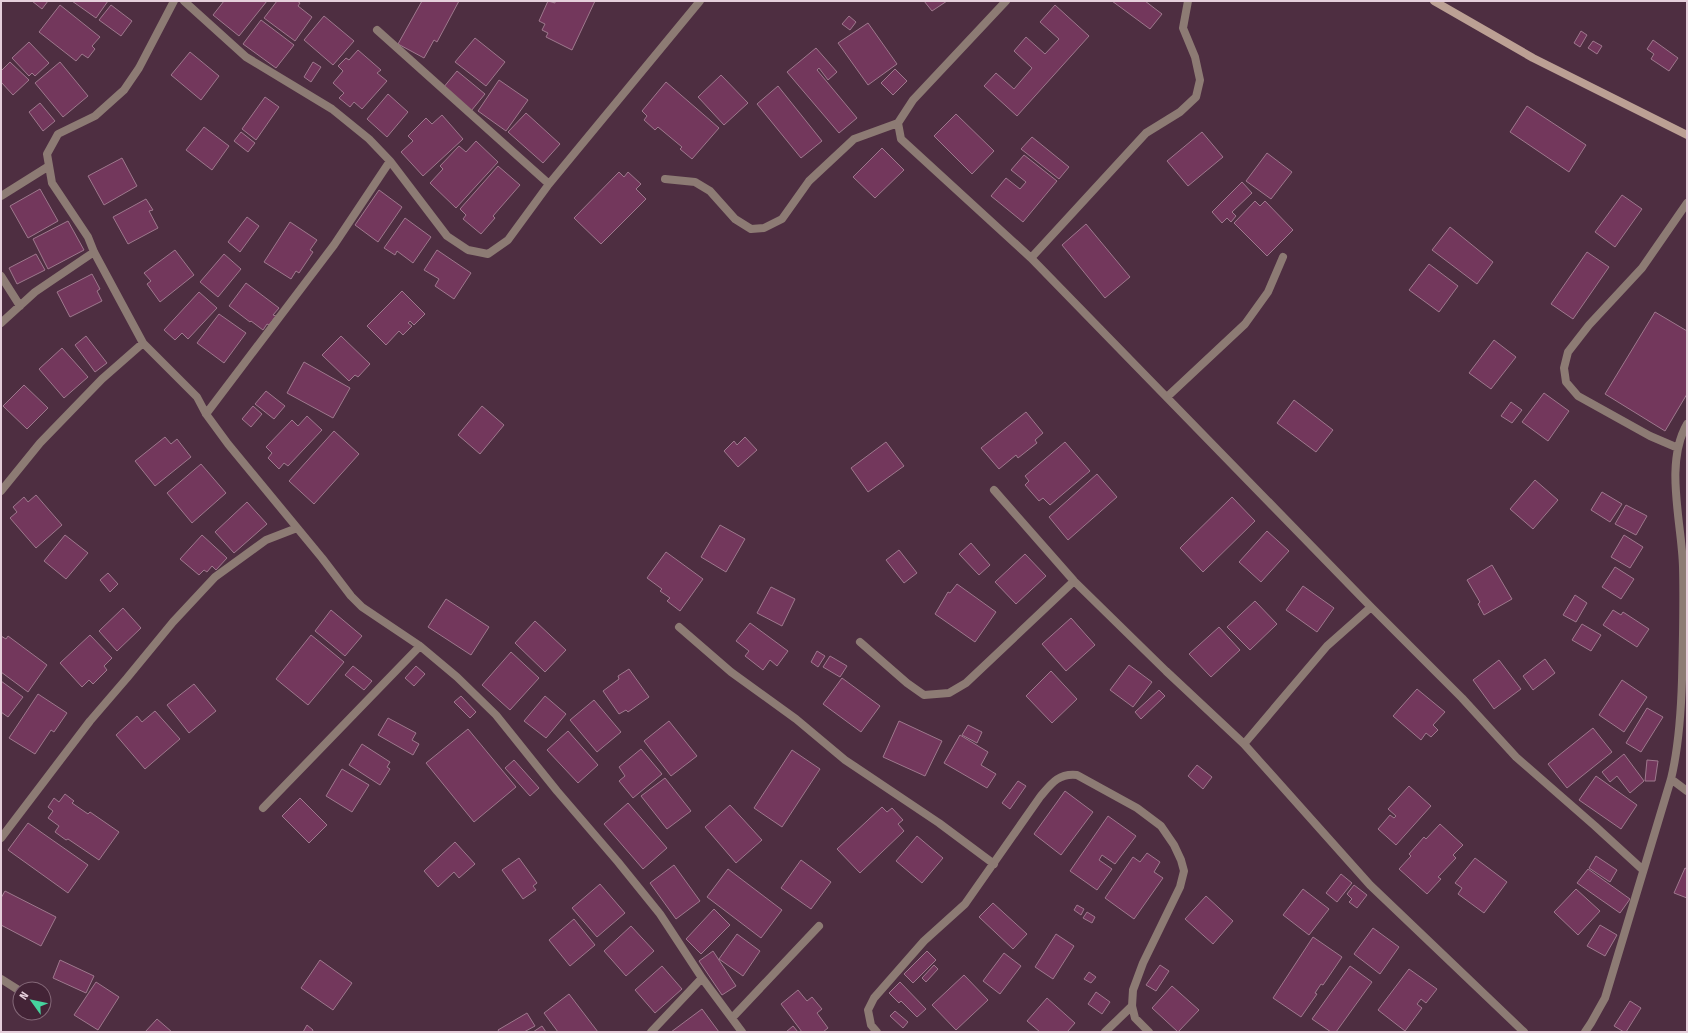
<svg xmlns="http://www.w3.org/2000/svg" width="1688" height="1033" font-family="'Fira Sans Condensed',sans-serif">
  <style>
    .building { fill: #73375c; stroke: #9e788d }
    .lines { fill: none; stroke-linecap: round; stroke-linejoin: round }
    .minor { stroke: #8d7b74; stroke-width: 8 }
    .secondary { stroke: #bca094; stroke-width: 8 }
  </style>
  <rect width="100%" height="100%" fill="#4e2e41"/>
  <path class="building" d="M32 1H48L42 9Z
    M72 1H108L96 18Z
    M224 1H267L239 36 213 15Z
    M277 1H297L300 3 298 6 312 17 295 41 264 18Z
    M422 1H459L437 42 434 40 424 58 398 44Z
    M548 1 555 3V1H595L572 50 546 37 548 33 542 30 545 24 539 21Z
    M924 1H947L932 11Z
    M1112 1H1145L1162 14 1150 29Z
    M60 5 100 37 92 46 95 49 88 58 82 54 76 61 39 32Z
    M111 5 132 21 121 36 99 20Z
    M1055 5 1089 36 1017 116 984 86 996 73 1014 89 1032 68 1014 51 1026 37 1045 54 1059 39 1040 22Z
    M324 16 354 41 333 65 304 40Z
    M849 16 856 22 850 30 842 24Z
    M261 20 294 45 276 68 243 44Z
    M868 23 897 64 868 85 838 43Z
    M1581 31 1587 35 1580 47 1574 43Z
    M475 38 505 62 486 86 455 62Z
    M1653 40 1678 58 1669 71 1651 59 1654 54 1647 49Z
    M1593 41 1602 46 1597 54 1588 48Z
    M29 42 49 63 35 76 32 73 29 76 12 58Z
    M816 48 837 72 828 80 819 68 817 70 857 118 839 133 787 72Z
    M358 50 381 70 377 73 387 81 362 109 354 102 350 107 339 98 344 93 333 83 343 71 338 66 346 58 349 60Z
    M190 52 219 76 201 100 171 75Z
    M10 62 29 80 13 95 1 82V71Z
    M60 62 88 96 63 117 35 83Z
    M313 62 321 67 311 82 304 77Z
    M895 69 907 81 893 95 881 83Z
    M457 71 485 94 471 111 443 88Z
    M721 75 748 103 724 125 698 97Z
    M499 80 528 100 506 131 478 111Z
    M666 82 719 128 692 159 680 149 682 147 658 127 655 130 644 120 647 116 642 111Z
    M778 86 822 141 801 158 757 104Z
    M388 94 408 112 387 137 367 119Z
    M265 97 279 107 256 140 242 129Z
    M40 103 55 121 43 131 29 112Z
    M1527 106 1586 145 1569 172 1510 132Z
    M526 113 560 144 543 163 508 132Z
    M956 114 994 151 972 174 934 136Z
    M442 115 463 139 423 176 401 152 413 141 408 136 426 118 432 124Z
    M204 127 229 146 212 170 186 150Z
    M241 132 255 143 248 152 234 141Z
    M1202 132 1223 157 1188 186 1167 161Z
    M1032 137 1069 167 1059 179 1021 149Z
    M476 141 498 162 456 208 430 183 443 169 440 166 459 146 466 152Z
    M882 148 904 170 875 198 853 177Z
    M1267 153 1292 172 1271 199 1246 181Z
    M1024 155 1057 181 1023 222 991 196 1006 178 1020 189 1026 182 1011 170Z
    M122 158 137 186 104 205 88 176Z
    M498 166 520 185 493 216 495 218 481 234 463 219 466 215 460 209Z
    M619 172 624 177 628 172 641 184 636 189 646 199 601 244 574 218Z
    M1242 182 1252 193 1232 212 1236 216 1231 222 1227 218 1222 223 1212 212Z
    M40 189 58 221 28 238 10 206Z
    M379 190 402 207 378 242 355 225Z
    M1622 195 1642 209 1615 247 1595 232Z
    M146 199 153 210 149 211 158 228 128 244 113 217Z
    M1255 201 1260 206 1265 201 1293 230 1267 256 1234 223Z
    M247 217 259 226 240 252 228 242Z
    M405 218 431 237 413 263 397 251 395 255 384 248Z
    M68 221 84 250 48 269 33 239Z
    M290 222 317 240 310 250 313 252 299 273 296 271 291 279 264 262Z
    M1086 224 1130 277 1105 298 1062 245Z
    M1450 227 1493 262 1477 284 1432 250Z
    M175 250 194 275 160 302 147 284 151 281 144 273Z
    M437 250 471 273 454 299 435 286 439 279 424 270Z
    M1587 252 1609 267 1573 319 1551 304Z
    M36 254 45 270 17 284 9 268Z
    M224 254 241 269 218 297 200 282Z
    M1429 264 1458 286 1439 312 1409 290Z
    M92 274 100 289 97 291 102 301 70 317 57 292Z
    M246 283 279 308 273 315 276 316 269 325 267 324 263 330 251 321 250 322 229 306Z
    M402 291 425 314 414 325 410 321 408 323 412 326 403 335 399 331 386 345 367 326Z
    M199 292 217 308 188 339 182 333 175 340 164 330Z
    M1655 312 1687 331V394L1665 431 1605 394Z
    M219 314 246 333 224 363 197 343Z
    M86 336 107 363 95 372 75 345Z
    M341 336 370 364 358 377 355 375 349 381 322 355Z
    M1494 340 1516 357 1491 389 1469 373Z
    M62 348 88 377 64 398 39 369Z
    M304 362 350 388 333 418 287 393Z
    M24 385 48 408 27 429 3 406Z
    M266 391 285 406 274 419 255 404Z
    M1544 393 1569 411 1548 441 1522 422Z
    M1294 400 1333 430 1316 452 1277 423Z
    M1511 402 1522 410 1512 423 1501 416Z
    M253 406 262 414 251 427 242 419Z
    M482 406 504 425 480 454 458 435Z
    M1026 412 1043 433 1035 440 1037 443 1018 458 1016 455 999 469 981 448Z
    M307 416 322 430 288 466 284 463 279 469 268 458 272 453 266 447 292 420 298 426Z
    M334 431 359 454 314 504 289 481Z
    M165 437 171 444 177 439 191 457 155 486 135 461Z
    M745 437 757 450 738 467 724 451 734 441 737 445Z
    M886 442 904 466 868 492 851 468Z
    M1065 442 1090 471 1050 505 1043 498 1039 501 1025 485 1029 481 1025 476Z
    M201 464 226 493 192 523 167 493Z
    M1097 474 1117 497 1068 540 1049 517Z
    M1535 480 1558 500 1533 529 1510 509Z
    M1602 492 1622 504 1610 522 1591 510Z
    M36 495 62 525 36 548 10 518 17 512 13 507 24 497 28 502Z
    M1232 497 1255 521 1203 572 1180 548Z
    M247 502 267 524 234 553 215 532Z
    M1626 505 1647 516 1636 535 1615 524Z
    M720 525 745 539 726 572 701 557Z
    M1267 531 1289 551 1261 582 1239 562Z
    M65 535 88 553 66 579 44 561Z
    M202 535 227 558 216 570 212 566 207 572 204 570 199 575 180 559Z
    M1624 535 1643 547 1630 568 1611 557Z
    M971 543 990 565 979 575 959 554Z
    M899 550 917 573 904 583 886 560Z
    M666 552 703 579 680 611 667 601 670 598 660 591 662 589 647 578Z
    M1025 554 1046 576 1016 604 995 582Z
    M1492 565 1512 599 1484 615 1478 604 1480 602 1467 580Z
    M1615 567 1634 579 1621 599 1602 587Z
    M108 573 118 584 110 592 100 580Z
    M957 584 996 612 975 642 935 614 948 592 950 593Z
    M1303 586 1334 608 1317 632 1286 610Z
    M771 587 795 599 782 626 757 613Z
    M1575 595 1587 603 1576 622 1563 615Z
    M446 599 489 627 471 655 428 627Z
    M1255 601 1277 624 1250 650 1227 627Z
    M123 608 141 628 117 651 99 631Z
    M331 610 362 636 345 656 315 631Z
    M1613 610 1621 615 1623 612 1649 629 1637 647 1603 625Z
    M1071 618 1095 645 1066 671 1042 644Z
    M535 621 566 650 545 672 515 643Z
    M750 623 788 651 777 666 770 660 763 670 745 656 749 651 736 641Z
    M1582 624 1601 635 1591 651 1572 640Z
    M1219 627 1240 650 1211 677 1189 654Z
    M90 635 112 658 104 666 107 670 93 684 89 680 82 687 60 663Z
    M311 635 344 662 308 705 276 679Z
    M1 636 6 639 8 636 47 665 28 692 1 672Z
    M817 651 825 656 818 667 811 662Z
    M511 652 539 678 510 710 482 685Z
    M830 656 847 666 840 677 823 667Z
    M1545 659 1555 673 1533 690 1523 676Z
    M1499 660 1521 689 1494 709 1473 680Z
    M1129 665 1152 682 1133 707 1110 690Z
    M353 666 372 681 364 690 345 675Z
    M416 666 425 674 414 686 405 678Z
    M629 669 649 697 628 712 626 710 619 714 603 691 619 679 618 676Z
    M1051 671 1077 699 1052 723 1026 696Z
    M842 678 880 706 861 732 823 704Z
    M1622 680 1647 697 1624 732 1599 715Z
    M1 681 23 697 8 717 1 712Z
    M194 684 216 711 189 733 167 705Z
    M1417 689 1445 712 1433 725 1438 730 1431 737 1426 733 1421 740 1393 716Z
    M1159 690 1165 696 1141 719 1135 712Z
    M38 694 67 713 54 732 51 730 35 754 9 738Z
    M461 696 476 712 470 718 454 702Z
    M545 696 566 714 546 738 524 721Z
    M594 700 621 732 597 752 570 720Z
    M1647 708 1663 717 1641 752 1626 743Z
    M155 711 180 739 145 769 116 735 137 716 142 722Z
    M388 718 416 733 412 740 419 744 413 755 378 735Z
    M669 721 697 756 671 776 644 741Z
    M899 721 942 741 925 776 883 757Z
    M968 725 982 732 977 743 962 735Z
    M1593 728 1612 752 1567 788 1548 764Z
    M468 729 516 787 474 822 426 763Z
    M568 731 598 765 578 783 547 750Z
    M960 735 988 752 981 765 996 774 987 788 944 763Z
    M362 744 390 762 387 767 390 769 380 785 349 765Z
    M641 749 662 774 633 798 619 781 625 776 619 767Z
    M792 750 820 769 782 827 754 808Z
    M1624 754 1644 781 1630 793 1617 776 1610 782 1602 772Z
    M514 760 539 788 530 796 505 768Z
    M1647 760 1658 761 1655 781H1645Z
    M1197 765 1212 777 1203 789 1188 776Z
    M342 769 369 785 352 812 326 796Z
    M1596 776 1637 805 1621 829 1579 800Z
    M665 778 691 811 667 829 641 796Z
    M1018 781 1026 786 1010 809 1002 803Z
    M1409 786 1431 806 1396 845 1378 829 1390 815 1394 818 1396 816 1388 809Z
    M1065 791 1093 812 1061 855 1034 834Z
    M65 794 74 801 72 803 88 814 90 812 119 832 99 860 68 839 66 840 55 832 59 826 48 818 53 811 48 807 54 798 59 802Z
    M300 798 327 825 309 843 282 816Z
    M628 803 667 848 643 869 604 824Z
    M730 805 762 840 736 863 705 827Z
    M882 807 887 812 892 808 903 820 898 824 904 831 860 873 837 849Z
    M1108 816 1136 836 1115 864 1102 855 1099 860 1112 869 1097 890 1070 871Z
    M28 823 88 865 68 893 8 850Z
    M1440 824 1463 845 1453 855 1456 858 1438 877 1441 879 1427 894 1399 869 1411 856 1409 854 1424 837 1426 839Z
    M917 836 943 858 922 883 896 861Z
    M455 842 475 864 459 878 454 872 438 887 424 871Z
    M1147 853 1160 862 1154 872 1163 878 1134 919 1105 898 1133 857 1140 862Z
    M1596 856 1617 870 1610 882 1589 868Z
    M519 858 537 883 533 886 536 890 523 899 502 870Z
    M1475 858 1507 882 1484 913 1458 894 1462 888 1455 883Z
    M801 860 831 882 811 909 781 888Z
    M674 865 700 901 676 919 650 883Z
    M1685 868 1687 869V898L1674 893Z
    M728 869 782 910 761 938 707 897Z
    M1588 869 1630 899 1620 913 1577 883Z
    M1341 874 1352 883 1337 902 1326 893Z
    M600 884 625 913 597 937 572 908Z
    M1354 885 1367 895 1357 908 1349 902 1352 899 1347 894Z
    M1303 889 1329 909 1309 935 1283 915Z
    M1576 889 1600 911 1578 935 1554 912Z
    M5 891 56 917 41 946 1 925V898Z
    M1206 896 1233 921 1213 944 1185 919Z
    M993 903 1027 934 1013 949 979 917Z
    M1077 905 1084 909 1081 915 1074 910Z
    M714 909 730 925 701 954 686 939Z
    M1087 912 1095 917 1092 923 1083 918Z
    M574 919 595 945 570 966 549 940Z
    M1600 925 1617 935 1605 956 1587 946Z
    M631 926 654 951 626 976 604 951Z
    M1373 928 1399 947 1380 974 1354 954Z
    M737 934 760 951 743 976 719 959Z
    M1056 934 1074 946 1053 979 1035 967Z
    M1313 937 1342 957 1323 985 1321 984 1315 993 1317 994 1301 1017 1273 998Z
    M713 951 736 986 722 995 699 961Z
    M927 951 936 960 913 983 904 974Z
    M1004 953 1021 966 1000 994 983 981Z
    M60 960 94 976 86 993 53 978Z
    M320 960 352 983 333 1010 301 988Z
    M934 965 938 969 926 982 922 978Z
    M1160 965 1169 971 1156 991 1146 985Z
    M662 966 682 989 655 1013 635 990Z
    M1350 966 1372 982 1336 1032H1331L1312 1019Z
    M1409 969 1437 989 1426 1003 1421 999 1417 1004 1422 1008 1405 1031 1378 1010Z
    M1089 972 1096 977 1091 983 1084 979Z
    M964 975 988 1000 956 1030 932 1005Z
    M96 982 119 997 98 1030 74 1015Z
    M900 982 926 1009 917 1017 901 1001 899 1003 889 993Z
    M1172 986 1199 1010 1178 1032 1152 1008Z
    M798 990 807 1001 812 997 822 1009 817 1013 828 1028 823 1032H802L781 1004Z
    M1096 992 1110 1002 1102 1014 1088 1004Z
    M569 994 598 1032H558L544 1013Z
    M1047 998 1075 1023 1067 1032H1040L1027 1021Z
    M1630 1001 1641 1008 1626 1032H1624L1614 1026Z
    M702 1009 719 1032H671Z
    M895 1011 908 1022 903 1028 890 1016Z
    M527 1013 535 1026 524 1032H499L498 1030Z
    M157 1019 172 1032H145Z
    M307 1025 313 1030 312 1032H303Z
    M542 1026 546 1032H533Z
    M793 1026 798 1032H786Z"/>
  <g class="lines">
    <path class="minor" d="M174 1 139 68 124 90 95 116 58 134 47 154 52 183 88 237 94 252 143 343 197 397 206 414 228 444 322 558 351 596 362 607 420 646 457 677 496 715 557 791 618 862 660 914 702 978 742 1032
      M184 1 246 57 332 109 369 139 390 161 447 236 468 250 488 254 508 240 549 184 700 1
      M1006 1 913 100 898 123 901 139 1031 258 1371 607 1462 698 1516 757 1595 826 1643 870
      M377 30 549 184
      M665 179 695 182 710 191 735 219 751 229 764 228 782 219 809 181 854 139 898 123
      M1 196 49 166
      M1031 258 1146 133 1180 112 1196 97 1200 80 1195 57 1183 28 1188 1
      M1 276 20 306
      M1 323 35 292 94 252
      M1167 397 1245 324 1268 292 1283 257
      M206 414 334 245 390 161
      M1678 448 1650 436 1578 396 1566 382 1564 368 1568 352 1589 325 1642 268 1687 203
      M994 490 1074 581 1166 671 1244 744 1370 885 1524 1032
      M1 491 40 443 102 379 143 343
      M679 627 731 672 796 719 845 760 939 823 994 864
      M860 642 907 683 924 695 949 693 966 683 1074 581
      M1244 744 1327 646 1371 607
      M1671 779 1687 791
      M263 808 420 646
      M1 838 90 721 127 678 173 622 215 577 266 540 297 528
      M1 979 20 991
      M44 1003H45
      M732 1018 819 926
      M651 1032 702 978
      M877 1032 871 1025 868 1010 874 998 924 941 965 904 1040 797C1051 784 1058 773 1077 775L1137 808 1161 826 1174 845 1181 860 1184 871 1180 887 1143 963 1133 990 1132 1006 1135 1018 1149 1032
      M1105 1032 1132 1006
      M1585 1032 1591 1023 1605 998 1671 779C1679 746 1681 713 1682 680 1683 642 1684 605 1683 567 1682 523 1664 464 1687 424"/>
    <path class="secondary" d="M1434 1 1533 58 1687 135"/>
  </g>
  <rect width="1688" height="1033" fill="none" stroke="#e5cfdb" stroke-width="4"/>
  <g transform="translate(32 1001) rotate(303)"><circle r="19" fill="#432336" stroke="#846878"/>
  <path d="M0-3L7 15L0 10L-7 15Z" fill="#46d49e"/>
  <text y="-6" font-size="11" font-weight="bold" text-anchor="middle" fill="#e5cfdb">N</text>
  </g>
</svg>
